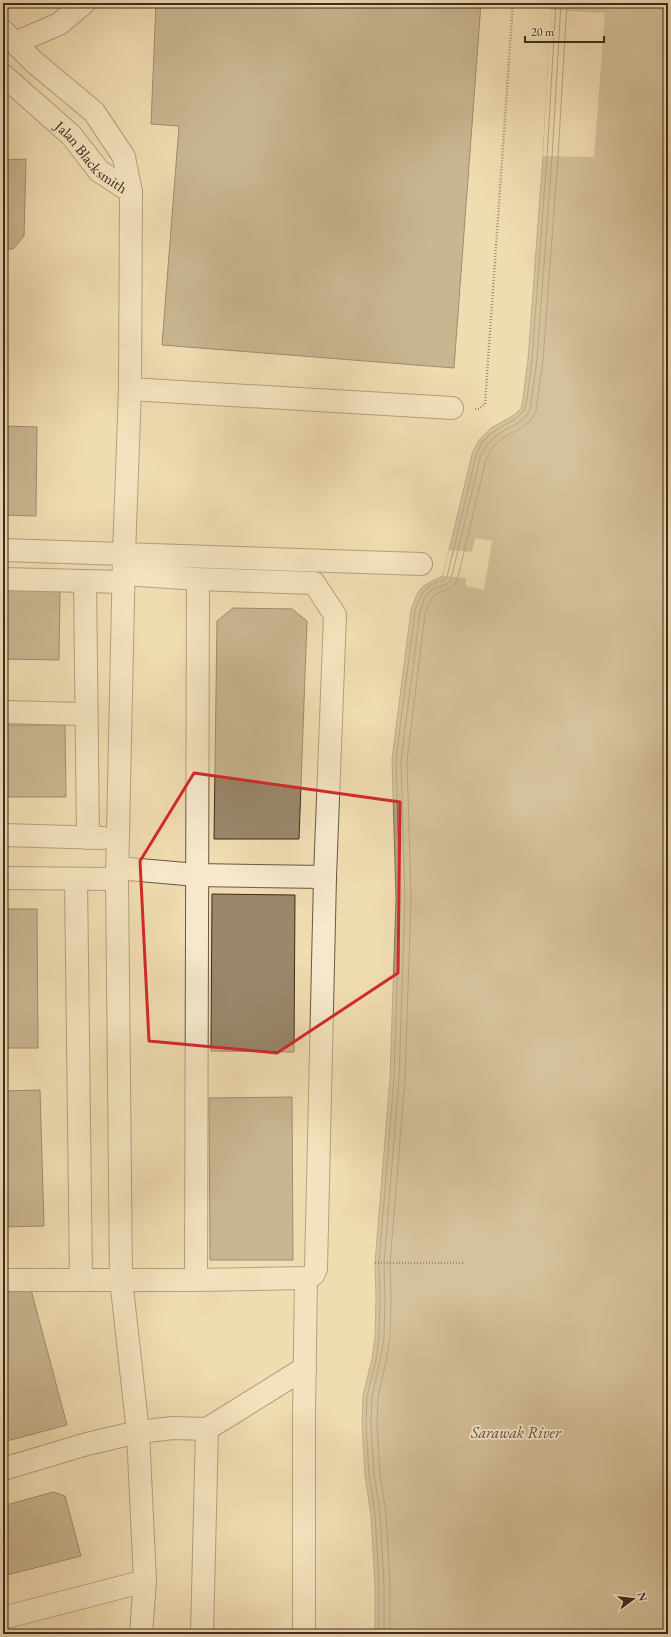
<svg xmlns="http://www.w3.org/2000/svg" width="671" height="1637" font-family="'EB Garamond',serif">
  <style>
    .water { fill: #b3a080; stroke: #84715a }
    .pier { fill: #f0dcb1 }
    .lines { fill: none; stroke-linecap: round; stroke-linejoin: round }
    .shore { stroke: #786650; stroke-width: 1 }
    .building { fill: #9a876c; stroke: #3d2b21 }
    .minor-casing { stroke: #6a5745; stroke-width: 24 }
    .path { stroke: #3d2b21; stroke-width: 2.5; stroke-dasharray: 1 2; stroke-linecap: butt }
    .minor { stroke: #f5e8cc; stroke-width: 22 }
    .marked { fill: none; stroke: #d62828; stroke-width: 3; stroke-linejoin: round }
    .labels { text-anchor: middle; dominant-baseline: central; stroke-width: 4; stroke-linejoin: round; paint-order: stroke }
    .street-label { font-size: 15px; fill: #3d2b21; stroke: #f5e8cc }
    .water-label { font-size: 16px; font-style: italic; fill: #604e3e; stroke: #f5e8cc }
  </style>
  <rect width="100%" height="100%" fill="#f0dcb1"/>
  <filter id="stains"><feTurbulence type="fractalNoise" baseFrequency=".005" numOctaves="4"/><feColorMatrix values="0 0 0 0 .2 0 0 0 0 .09 0 0 0 0 .02 0 0 0 .5 -.17"/></filter>
  <radialGradient id="worn" r=".72"><stop offset=".6" stop-color="#630" stop-opacity="0"/><stop offset="1" stop-color="#630" stop-opacity=".3"/></radialGradient>
  <path class="water" d="M552 3H668V1634H375V1586L371 1515 365 1475 362 1424 363 1395 372 1359 375 1337 376 1297 375 1263 390 1078 396 899 392 759 411 610C420 586 419 587 443 576L472 454 479 440 491 428 514 415 521 408 523 398 528 359 543 156Z"/>
  <path class="pier" d="M551 10 605 13 594 157 543 156Z
    M475 538 492 541 484 590 466 586V578L443 576 449 550 472 552Z"/>
  <g class="lines">
    <path class="shore" d="M379 1634V1585L375 1514 369 1475 366 1424 367 1396 376 1360 379 1337 380 1297 379 1263 394 1078 400 899 396 759 415 611C419 599 422 588 435 583 440 581 443 581 447 577L476 456 482 442 493 432 516 418 524 411 527 399 532 359 547 156 556 3
      M384 1634V1585L380 1514 374 1474 371 1424 372 1397 380 1361 384 1338 385 1297 384 1263 399 1079 405 899 401 760 420 612C422 607 423 599 427 594 433 586 446 588 451 579L480 458C484 449 488 443 495 437 506 427 524 424 530 410L537 359 552 157 561 3
      M390 1634V1585L386 1513 380 1474 377 1424 378 1397 386 1362 390 1338 391 1297 390 1263 405 1079 411 899 407 760 425 614C427 609 429 602 432 598 439 589 450 593 457 581L486 460C489 452 493 446 499 441 511 431 530 428 536 411L543 360 558 157 567 3"/>
  </g>
  <path class="building" d="M156 3H481L454 368 162 345 179 126 151 124Z
    M26 159 24 236 13 249H3V160Z
    M3 426 37 427 36 516 3 515Z
    M3 588 60 589 59 660 3 659Z
    M233 608 292 609 307 621 299 839H214L217 621Z
    M3 725H65L66 797H3Z
    M212 894 295 895 294 1052 211 1051Z
    M3 909H37L38 1048H3Z
    M40 1090 44 1226 3 1227V1091Z
    M292 1097 293 1260H210L209 1098Z
    M30 1286 67 1425 3 1442V1294Z
    M53 1492 65 1496 81 1556 3 1576V1506Z"/>
  <g class="lines">
    <defs>
      <g id="minor">
        <path d="M3 31 34 62 94 112 124 157 131 192 130 389 124 555 117 879 121 1279 138 1432 145 1581 141 1634"/>
        <path d="M15 43 59 24 84 3"/>
        <path id="s1" d="M3 75 71 135 99 171 131 192"/>
        <path d="M130 389 452 408"/>
        <path d="M3 550 421 564"/>
        <path d="M3 579 124 582"/>
        <path d="M85 581 88 838"/>
        <path d="M3 712 86 714"/>
        <path d="M3 835 103 838"/>
        <path d="M117 868 197 875 325 877"/>
        <path d="M3 878 117 879"/>
        <path d="M76 879 81 1280"/>
        <path d="M3 1280H196L306 1278 313 1275 316 1269 325 877 335 615 314 583 198 579 124 574"/>
        <path d="M196 1280 198 579"/>
        <path d="M207 1429 305 1368"/>
        <path d="M3 1469 87 1444 138 1432 173 1428 207 1429 202 1634"/>
        <path d="M3 1618 145 1581"/>
        <path d="M304 1634V1415L306 1278"/>
      </g>
    </defs>
    <use href="#minor" class="minor-casing"/>
    <path class="path" d="M475 409H479L485 404 513 3
      M375 1263H465"/>
    <use href="#minor" class="minor"/>
  </g>
  <path d="M0 0H671V1637H0ZM194 773 400 802 398 973 277 1053 149 1041 140 861Z" fill="#f0dcb1" fill-opacity=".55" fill-rule="evenodd"/>
  <path class="marked" d="M194 773 400 802 398 973 277 1053 149 1041 140 861Z"/>
  <g class="labels">
    <g class="street-label">
      <text stroke="none"><textPath href="#s1" startOffset="121">Jalan Blacksmith</textPath></text>
    </g>
    <g class="water-label">
      <text x="516" y="1432">Sarawak River</text>
    </g>
  </g>
  <rect width="671" height="1637" fill="none" stroke="#f0dcb1" stroke-width="16"/>
  <rect x="4" y="4" width="663" height="1629" fill="none" stroke="#3d2b21" stroke-width="2"/>
  <rect x="8" y="8" width="655" height="1621" fill="none" stroke="#3d2b21"/>
  <g transform="translate(633 1599) rotate(75)" stroke="#f5e8cc" stroke-width="3" paint-order="stroke">
  <path d="M0-3L7 15L0 10L-7 15Z" fill="#3d2b21"/>
  <text y="-6" font-size="11" font-weight="bold" text-anchor="middle" fill="#3d2b21">N</text>
  </g>
  <path d="M525 36v6h79v-6" fill="none" stroke="#3d2b21" stroke-width="2"/>
  <text x="531" y="36" font-size="12" fill="#3d2b21" stroke="#f5e8cc" stroke-width="3" paint-order="stroke">20 m</text>
  <rect width="100%" height="100%" filter="url(#stains)"/>
  <rect width="100%" height="100%" fill="url(#worn)"/>
</svg>
